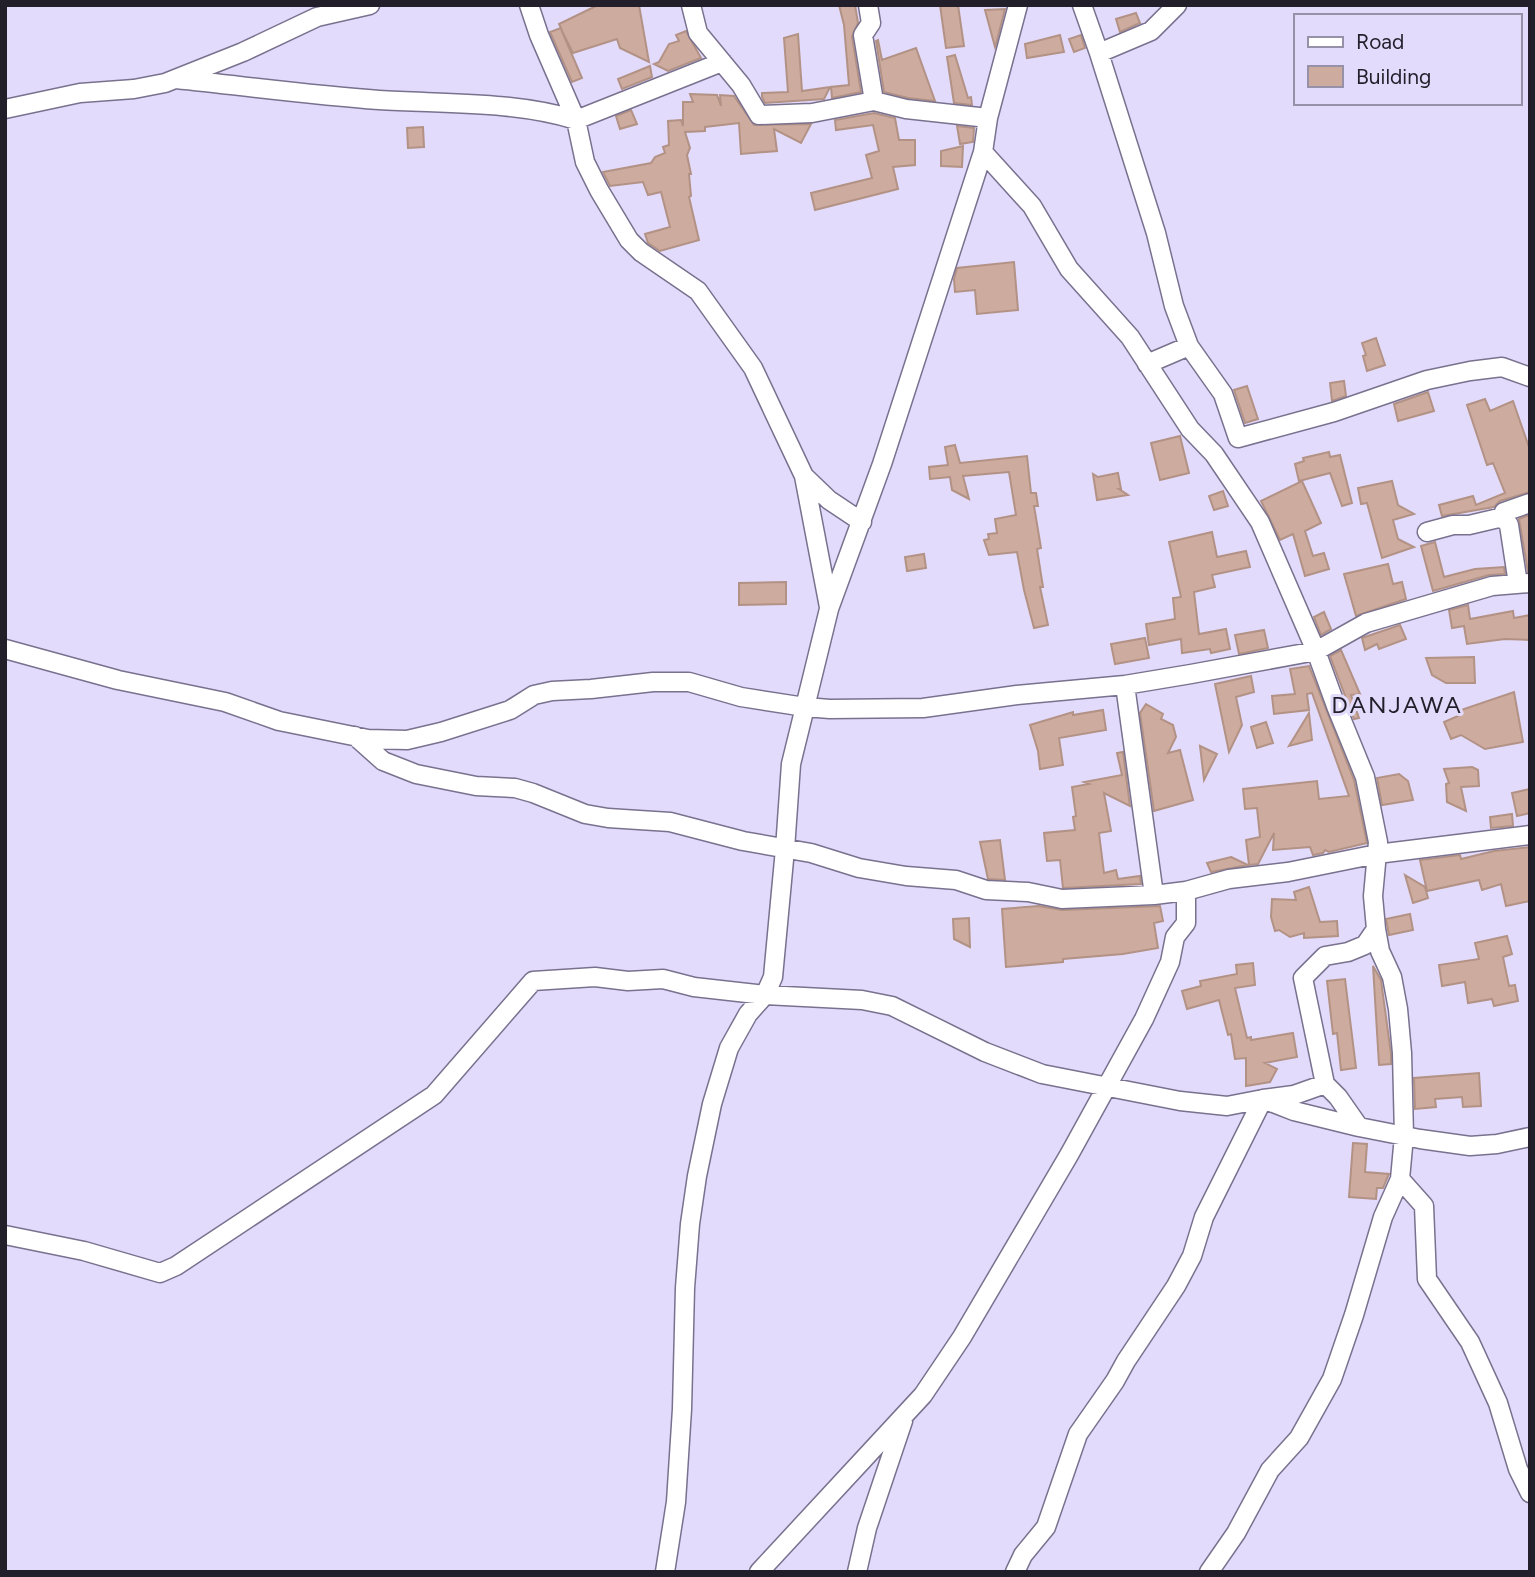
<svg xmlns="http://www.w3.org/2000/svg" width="1535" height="1577" font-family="Figtree,sans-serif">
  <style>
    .building { fill: #cdab9e; stroke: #b39286; stroke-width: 2 }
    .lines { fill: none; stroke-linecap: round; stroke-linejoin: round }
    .minor-casing { stroke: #79718e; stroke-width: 21 }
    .minor { stroke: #fff; stroke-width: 18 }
    .labels { text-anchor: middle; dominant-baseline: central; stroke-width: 6; stroke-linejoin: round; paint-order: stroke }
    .quarter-label { font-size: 24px; letter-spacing: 2px; fill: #221f2b; stroke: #e3dbfb }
  </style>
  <rect width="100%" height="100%" fill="#e3dbfb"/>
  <path class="building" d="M598 5H639L649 62 620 48 617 39 573 53 561 29 582 78 572 82 550 32 561 28 559 24Z
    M839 5H855L858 23 852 37 861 92 832 98 831 87 849 85 844 25Z
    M940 5H958L964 46 946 48Z
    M1005 9 996 44 995 47 985 10Z
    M1136 13 1140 23 1120 32 1116 19Z
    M686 31 701 58 668 71 654 64 659 62 669 44 679 41 676 35Z
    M798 34 802 91 830 87 824 99 765 103 762 97V93L788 92 784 38Z
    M1060 35 1064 52 1027 58 1025 44Z
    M1081 35 1085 48 1074 52 1069 39Z
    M878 40 882 60 916 48 935 101 908 98 884 92 876 41Z
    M955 55 968 98 971 97 972 105 954 103 947 57Z
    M650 66 652 77 622 89 618 79Z
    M690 94 717 95 721 106 720 95 734 96 754 125 811 124 801 143 774 129 777 151 741 154 739 123 705 127V131L685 132 690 148 687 155 691 174H689L691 196 689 197 699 240 660 251 648 243 645 234 670 227 661 192 648 195 643 182 610 186 603 172 651 163 655 157 665 153 663 147 669 145 668 121 681 120 683 126V102H693Z
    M631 110 637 124 620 129 616 116Z
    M874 113 895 118 899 140H915V165L893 167 898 189 815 210 811 193 872 178 866 155 879 151 873 125 836 130 835 120Z
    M957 126 974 128 973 142 960 144Z
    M423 127 424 147 408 148 407 128Z
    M963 146 962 167 941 166V151Z
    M1014 262 1018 310 977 314 975 290 955 292 954 279 957 268Z
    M1376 338 1385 365 1367 371 1363 356 1366 355 1362 343Z
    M1344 381 1346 396 1332 401 1330 383Z
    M1247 386 1258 419 1245 423 1234 390Z
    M1428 392 1434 411 1398 421 1394 404Z
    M1485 399 1490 411 1513 401 1530 450V492L1500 501 1494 507 1442 516 1439 505 1473 496 1476 505 1505 493 1493 463 1487 465 1467 405Z
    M1180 436 1189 473 1160 480 1151 443Z
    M955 445 960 463 1027 456 1031 493H1036L1038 506H1034L1041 548 1037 549 1043 587H1040L1048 625 1034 628 1024 590 1017 552 989 555 984 540 989 539 988 534 997 533 995 519 1016 515 1009 472 963 476 969 499 952 490 950 477 930 479 929 467 948 465 945 447Z
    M1329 452 1330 457 1340 455 1352 503 1342 506 1330 473 1299 481 1295 464 1304 461 1303 458Z
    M1118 473 1121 489H1119L1128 495 1097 500 1093 474 1098 477Z
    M1302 481 1321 523 1305 531 1313 556 1324 553 1329 569 1305 576 1293 534 1280 540 1261 501Z
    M1392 481 1398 505 1414 514 1393 520 1398 539 1414 547 1382 558 1367 503 1361 504 1358 488Z
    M1223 491 1228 506 1214 510 1209 496Z
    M1529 515 1530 572H1528L1519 519Z
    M1212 532 1217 557 1246 551 1250 567 1212 575 1215 587 1194 592 1199 634 1226 629 1230 649 1211 653 1210 649 1182 653 1181 639 1149 645 1146 624 1175 619 1173 598 1181 597 1169 542Z
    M1435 542 1444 577 1475 569 1504 567 1505 574 1489 575 1433 591 1421 546Z
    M924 554 926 568 907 571 905 557Z
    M1388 564 1393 584 1402 582 1406 599 1356 616 1344 574Z
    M786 582V604L739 605V583Z
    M1468 605 1470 619 1513 611 1514 618 1530 615V640L1505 639 1467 644 1464 626 1452 628 1449 610Z
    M1324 612 1331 629 1321 635 1314 617Z
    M1400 625 1406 639 1379 649 1377 644 1365 650 1362 638Z
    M1264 630 1268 648 1239 654 1235 635Z
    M1145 638 1149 658 1115 664 1111 644Z
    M1341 650 1360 694 1351 695 1359 718 1354 719 1330 656Z
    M1474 657 1475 683H1446L1432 675 1426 658Z
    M1309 666 1354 780 1367 843 1329 852 1325 850 1323 853 1313 855 1310 847 1273 850 1274 833 1258 864 1249 865 1246 840 1260 837 1257 808 1245 809 1243 789 1317 781 1319 799 1349 796 1312 693 1307 694 1309 710 1274 714 1272 696 1295 694 1290 669Z
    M1251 676 1254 692 1236 697 1242 725 1229 752 1215 684Z
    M1514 692 1523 742 1485 749 1461 735 1451 739 1444 722 1458 716 1461 710Z
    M1146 704 1163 714 1161 719 1173 725 1176 737 1168 753 1180 750 1193 800 1154 811 1140 713Z
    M1103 710 1106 730 1059 738 1063 765 1040 769 1038 751 1030 725 1073 712V715Z
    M1309 713 1312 740 1289 746Z
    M1266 722 1273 743 1257 748 1251 727Z
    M1200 746 1217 754 1204 780Z
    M1123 752 1130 806 1104 793 1111 831 1099 833 1104 873 1116 870 1118 879 1140 876 1141 884 1063 888 1060 860 1047 861 1044 833 1075 830 1073 817 1076 816 1072 787 1089 784 1084 782 1122 775 1117 753Z
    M1472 767 1478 770 1479 786 1461 787 1466 811 1447 802 1446 784 1449 783 1444 769Z
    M1399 774 1408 781 1413 800 1382 805 1377 778Z
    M1530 789V813L1517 816 1512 793Z
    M1512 814 1513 826 1491 828 1490 817Z
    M1000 840 1005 880 988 879 980 842Z
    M1530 847V901L1506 906 1501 884 1482 890 1479 880 1427 891 1420 860 1460 855 1461 859 1494 851Z
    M1231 857 1248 865 1211 872 1207 863Z
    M1405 875 1425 887 1428 898 1413 903Z
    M1309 887 1320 922 1337 921 1338 936 1304 938V933L1290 937 1279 930 1275 931 1271 917 1272 899 1296 900 1294 892Z
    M1039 906 1062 910 1160 906 1163 921 1154 923 1158 948 1123 954 1063 959V962L1006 967 1002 909Z
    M1410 914 1413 930 1389 935 1386 919Z
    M969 918 970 947 954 939 953 919Z
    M1507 936 1512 954 1503 957 1509 986 1515 985 1518 1001 1494 1006 1492 999 1468 1003 1465 982 1442 986 1439 965 1479 959 1475 943Z
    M1253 963 1255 985 1235 988 1247 1038 1251 1037V1040L1293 1033 1297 1057 1265 1063 1277 1069 1270 1082 1246 1086V1058L1235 1059 1231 1034 1228 1035 1219 1000 1187 1009 1182 991 1201 986 1200 981 1237 974 1236 965Z
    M1373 966 1381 980 1391 1054V1064L1379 1065Z
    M1345 979 1356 1068 1341 1070 1337 1033 1333 1034 1327 981Z
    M1479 1073 1481 1106 1463 1107 1462 1097 1435 1099 1436 1107 1415 1109 1414 1078Z
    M1353 1143 1367 1144 1365 1172 1389 1174 1383 1188H1377L1376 1199 1349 1197Z"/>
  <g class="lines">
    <defs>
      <path id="minor" d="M529 5 539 35 576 120 585 162 599 190 629 240 641 252 698 291 753 368 804 476 829 500 862 522
        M691 5 698 33 741 85 759 115 812 113 874 101 906 109 988 118
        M868 5 871 23 863 35 874 101
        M1082 5 1099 53 1156 233 1174 306 1189 346
        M1099 53 1151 31 1177 5
        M176 79C244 86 311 95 379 100 442 104 516 101 576 120L722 62
        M5 109 80 93 134 89 165 83 243 52 317 17 370 5
        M983 152 1032 206 1069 269 1130 337 1190 429 1214 454 1260 522 1316 651 1336 706 1365 777 1378 842 1373 896 1376 929 1365 945 1348 952 1325 956 1303 978 1325 1084 1294 1095 1263 1099 1204 1217 1192 1256 1176 1286 1126 1361 1115 1381 1078 1434 1046 1527 1023 1555 1015 1572
        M1147 364 1189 346 1223 394 1238 438 1334 412 1427 380 1470 371 1502 367 1530 377
        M804 476 829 607
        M1427 532 1453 525H1469L1503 517
        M1518 584 1509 525 1503 517 1504 512 1530 503
        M5 649 118 680 225 702 279 721 368 739 407 740 441 732 510 710 534 695 552 691 591 689 653 682H689L741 697 805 707 829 609 882 464 983 152 988 118 1018 5
        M1125 685 1154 895
        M355 736 383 761 416 774 476 786 515 788 533 793 585 814 608 818 670 822 743 841 811 853 859 868 906 876 956 880 986 890 1028 892 1062 899 1154 895 1186 891 1229 879 1288 872 1377 854 1530 835
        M1325 1084 1338 1097 1359 1127
        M1400 1179 1424 1206 1427 1279 1470 1342 1498 1403 1518 1469 1530 1493
        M5 1235 84 1251 160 1273 176 1266 434 1095 533 981 595 977 628 981 663 979 694 987 765 995 862 1000 892 1006 985 1052 1042 1074 1180 1101 1227 1106 1263 1099 1294 1111 1359 1127 1420 1139 1470 1146 1497 1144 1530 1137
        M665 1572 676 1502 682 1409 685 1288 690 1224 697 1176 712 1104 729 1048 748 1014 765 995 773 977 785 849 791 764 805 707 830 709 923 708 1017 695 1125 685 1191 674 1316 651 1366 623 1492 586 1530 583
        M759 1572 923 1395 962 1337 1069 1155 1144 1019 1170 962 1175 937 1186 923V891
        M857 1572 867 1528 903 1421
        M1209 1572 1236 1533 1270 1470 1299 1438 1332 1379 1354 1315 1383 1217 1400 1179 1404 1136 1402 1053 1398 1009 1392 977 1380 951 1376 929"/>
    </defs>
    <use href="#minor" class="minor-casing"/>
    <use href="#minor" class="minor"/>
  </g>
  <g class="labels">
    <g class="quarter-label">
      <text x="1397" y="704">DANJAWA</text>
    </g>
  </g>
  <rect width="1535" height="1577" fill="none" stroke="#221f2b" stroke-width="14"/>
  <rect x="1294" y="14" width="228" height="91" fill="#e3dbfb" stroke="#9690a8" stroke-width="2"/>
  <rect x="1308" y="37" width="35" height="10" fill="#ffffff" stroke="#9690a8" stroke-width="2"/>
  <text x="1356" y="49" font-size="21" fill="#221f2b">Road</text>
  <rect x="1308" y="66" width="35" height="21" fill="#cdab9e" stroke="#9690a8" stroke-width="2"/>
  <text x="1356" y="84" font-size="21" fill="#221f2b">Building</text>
</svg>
